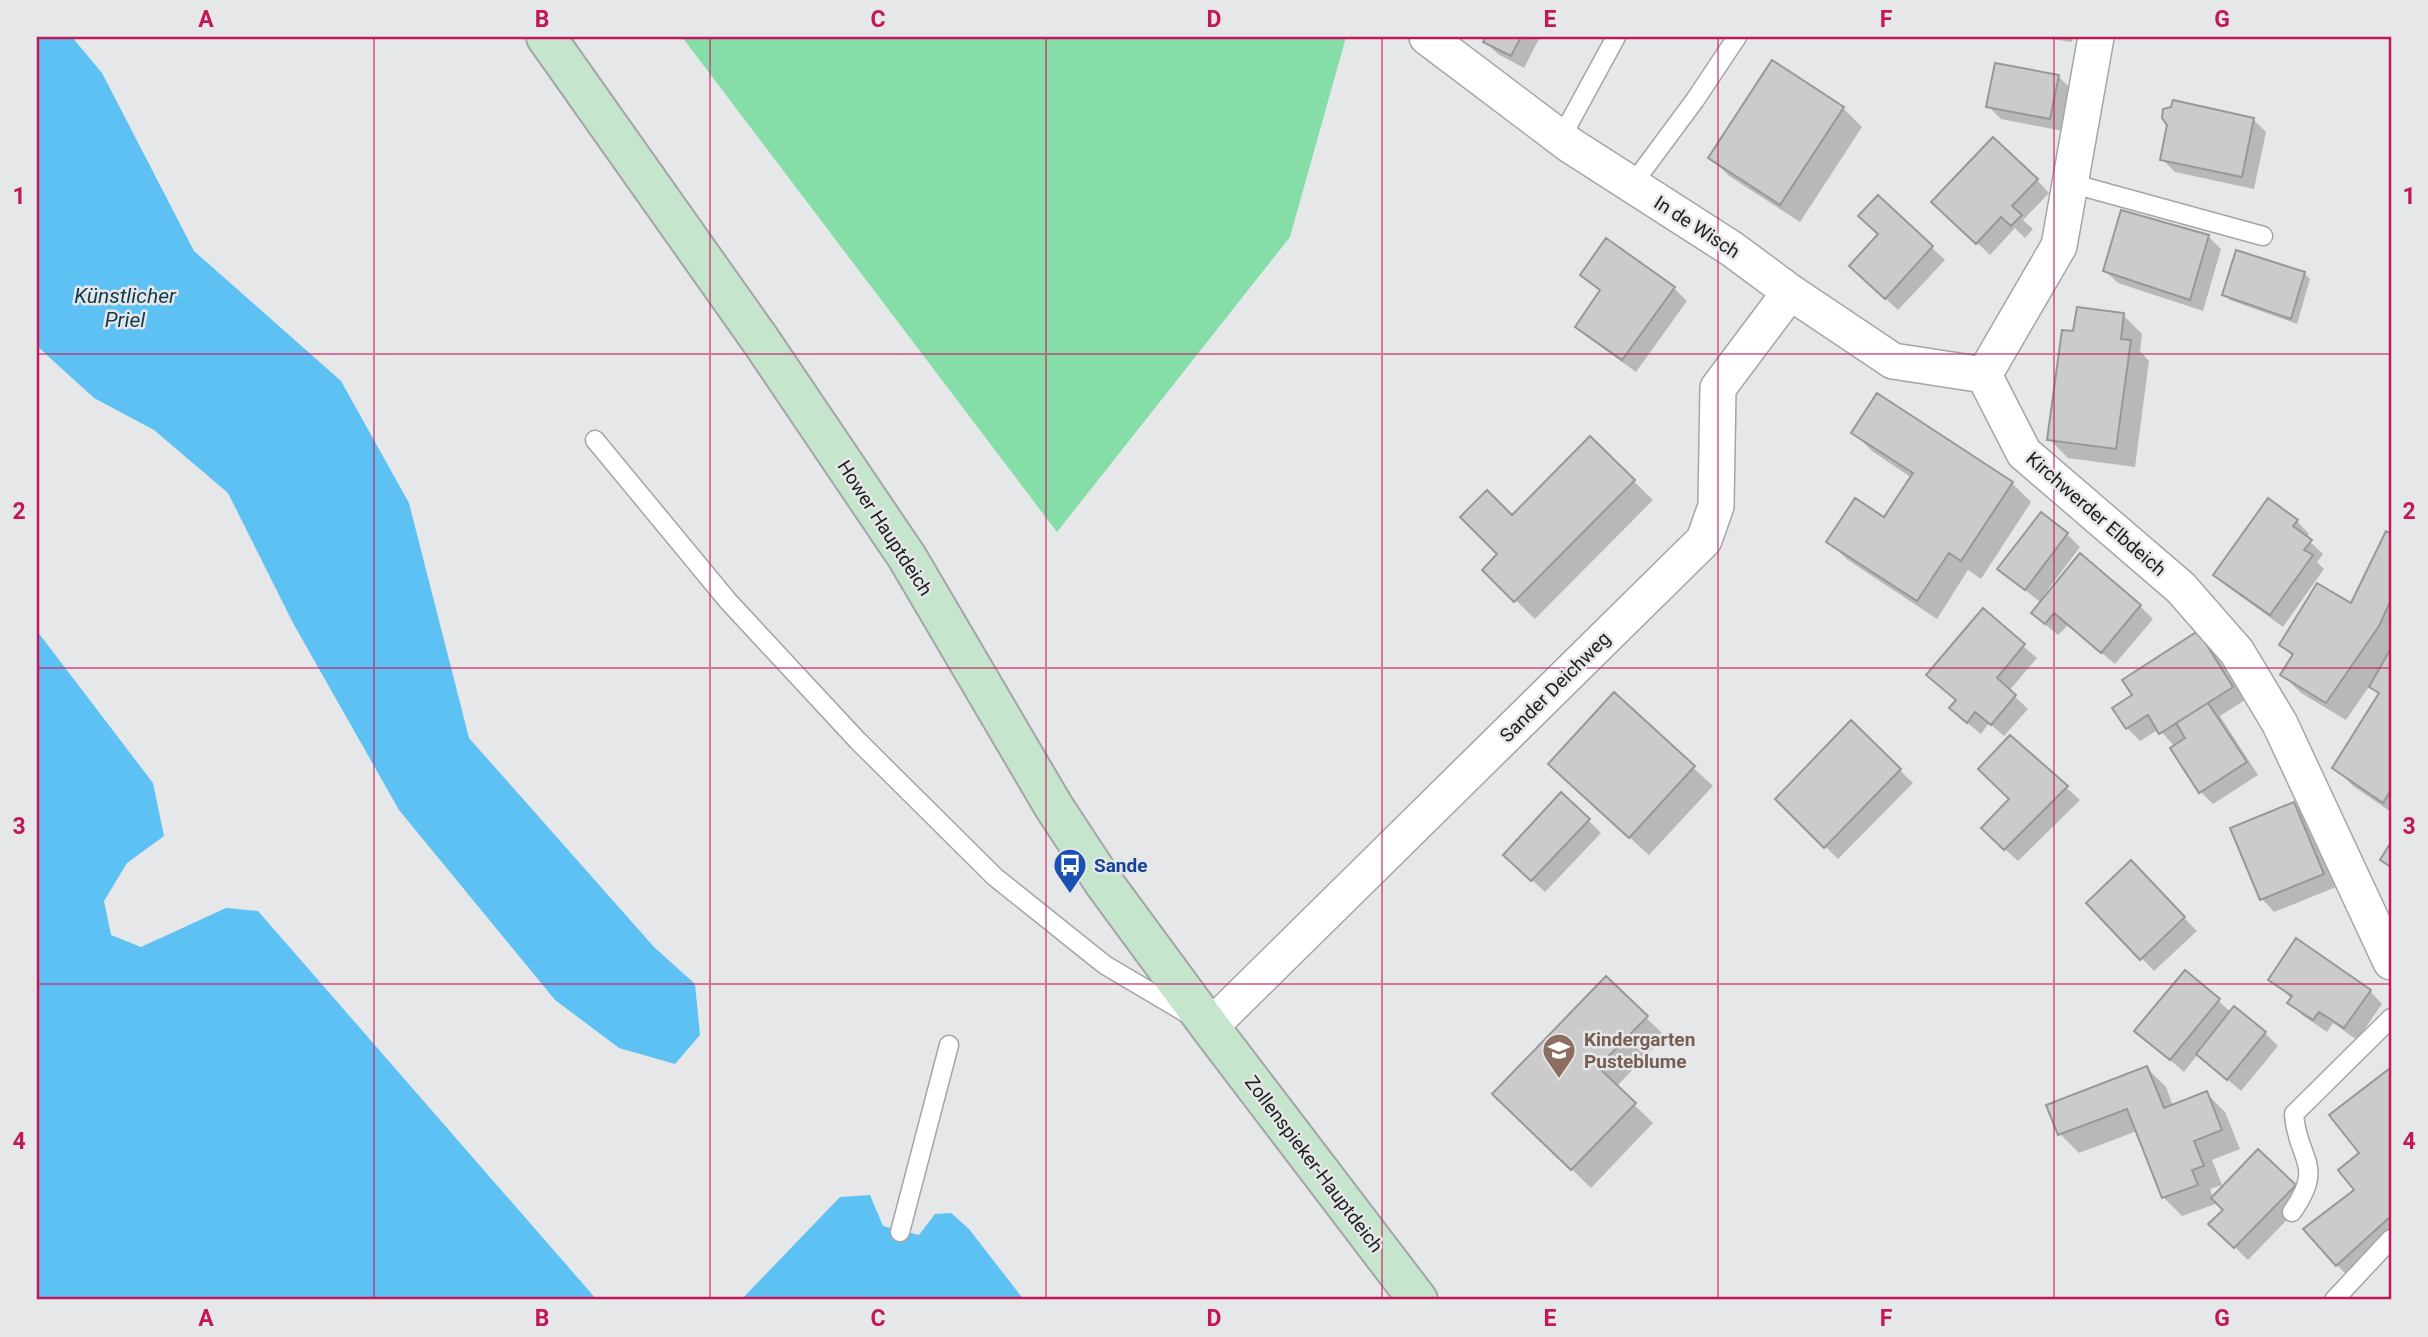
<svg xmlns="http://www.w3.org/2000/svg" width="2428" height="1337" font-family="Roboto,sans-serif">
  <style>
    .green { fill: #85dea8 }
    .water { fill: #5dc2f3 }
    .shadow { fill: #0003 }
    .building { fill: #cbcbcc; stroke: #989899; stroke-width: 2 }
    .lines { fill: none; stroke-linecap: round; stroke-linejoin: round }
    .lane-casing { stroke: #a4a5a6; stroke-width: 21 }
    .street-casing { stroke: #a4a5a6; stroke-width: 38 }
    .secondary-casing { stroke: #a4a5a6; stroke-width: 42 }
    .lane { stroke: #fff; stroke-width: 18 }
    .street { stroke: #fff; stroke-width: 35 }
    .secondary { stroke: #c6e5cd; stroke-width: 38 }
    .grid { fill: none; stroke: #c2185b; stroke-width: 2; stroke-opacity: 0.55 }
    .labels { text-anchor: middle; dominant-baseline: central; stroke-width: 5; stroke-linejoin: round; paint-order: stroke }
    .street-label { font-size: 19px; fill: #1d1e1e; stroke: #e6e7e8 }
    .transit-label { font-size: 19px; font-weight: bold; fill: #164399; stroke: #e6e7e8; text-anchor: start }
    .education-label { font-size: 19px; font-weight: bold; fill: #785e54; stroke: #e6e7e8; text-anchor: start }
    .water-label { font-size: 21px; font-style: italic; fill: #0f3b50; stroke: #e6e7e8 }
    .neatline { fill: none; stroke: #c2185b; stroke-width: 2.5 }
    .grid-label { font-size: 23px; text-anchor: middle; font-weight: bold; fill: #c2185b }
  </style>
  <rect width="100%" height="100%" fill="#e6e7e8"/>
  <path class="green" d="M682 37H1346L1290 237 1057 532Z"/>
  <path class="water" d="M37 37H72L102 73 194 251 341 381 409 503 469 738 654 947 695 984 700 1035 675 1064 619 1048 555 1000 399 810 293 623 228 493 154 430 94 398 37 346Z
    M37 631 153 783 164 836 127 863 104 901 111 935 141 947 226 908 258 911 597 1300H37Z
    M870 1195 883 1226 919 1235 935 1214 951 1213 969 1229 1024 1300H741L840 1197Z"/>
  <path class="shadow" d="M1488 37H1540L1524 68 1498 54 1485 42Z
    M2038 37H2073L2072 42Z
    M1773 62 1843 108 1862 127 1800 222 1729 176 1710 157Z
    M2058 76 2071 89 2063 131 2001 119 1988 106Z
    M2253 119 2266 132 2254 189 2175 172 2162 159 2169 124Z
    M2037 180 2049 193 2023 220 2033 229 2025 238 2015 228 1990 255 1947 214Z
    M1878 198 1945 260 1898 310 1864 279 1880 235Z
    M2208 236 2221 249 2203 311 2118 283 2105 271Z
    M2304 273 2310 279 2297 324 2230 300 2224 294Z
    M1582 275 1674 288 1687 301 1636 372 1590 339 1577 327 1601 292Z
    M2123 315 2142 334 2140 351 2149 361 2135 467 2068 458 2049 439Z
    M1877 395 2012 483 2031 502 1981 579 1968 570 1937 619 1848 560 1829 542 1885 519 1912 478 1872 451 1853 432Z
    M1590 439 1653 500 1535 619 1484 570 1500 554 1512 518Z
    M2297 521 2309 534 2306 538 2323 554 2317 562 2324 569 2283 627 2228 587 2215 574Z
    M2067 534 2080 547 2044 595 2140 606 2153 619 2115 664 2068 625 2058 635 2046 625 2033 612 2041 603 2000 569Z
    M2386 534 2391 536V812L2353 786 2334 767 2380 696 2370 685 2346 720 2301 693 2282 674 2293 657 2282 645 2352 606Z
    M1983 611 2037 658 2009 691 2028 709 2004 736 1989 723 1981 734 1964 720 1957 702 1928 675Z
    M2198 633 2210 646 2245 700 2220 716 2258 775 2213 804 2200 791 2175 747 2159 729 2140 741 2127 728 2135 695Z
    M1614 694 1713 786 1649 855 1569 783Z
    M1851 723 1913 783 1838 859 1777 799Z
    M2010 737 2080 800 2018 861 1996 841 2011 799Z
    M1562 794 1601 833 1545 892 1518 867Z
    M2294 804 2307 817 2336 887 2274 912 2262 899 2233 829Z
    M2131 863 2197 931 2154 971 2088 903Z
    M2185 972 2231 1012 2265 1033 2278 1046 2241 1091 2198 1054 2184 1072 2137 1031Z
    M1606 979 1665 1036 1616 1087 1653 1123 1591 1188 1495 1094Z
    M2270 979 2370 991 2382 1004 2357 1040 2333 1023 2327 1032 2302 1015 2290 1002 2292 999Z
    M2147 1068 2166 1087 2173 1106 2206 1093 2225 1112 2240 1149 2212 1160 2222 1185 2210 1189 2213 1198 2258 1151 2307 1199 2248 1260 2211 1224 2225 1210 2218 1203 2182 1216 2163 1197 2137 1131 2079 1153 2060 1134 2049 1106Z
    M2388 1071 2391 1074V1252L2356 1284 2337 1265 2356 1190 2362 1154Z"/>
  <path class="building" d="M1486 37H1521L1511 56 1483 42Z
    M1772 60 1844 107 1780 205 1708 158Z
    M1995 63 2059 75 2050 119 1986 107Z
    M2173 100 2254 118 2242 177 2160 160 2167 125 2162 118 2163 109 2171 107Z
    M1993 137 2038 179 2012 206 2022 215 2011 226 2001 217 1976 244 1931 202Z
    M1878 195 1933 246 1885 299 1849 266 1878 234 1858 216Z
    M2121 210 2209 235 2190 300 2103 271Z
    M1606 238 1675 287 1622 360 1575 327 1600 290 1580 275Z
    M2236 250 2305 272 2291 319 2222 295Z
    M2077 307 2124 313 2121 339 2131 340 2116 449 2047 440 2062 330 2073 331Z
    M1877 393 2013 482 1961 561 1949 553 1917 601 1826 542 1855 498 1884 517 1913 473 1851 433Z
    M1590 436 1635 480 1514 602 1482 570 1497 554 1460 517 1487 490 1512 515Z
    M2268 498 2298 520 2293 526 2312 540 2304 550 2313 555 2270 615 2213 575Z
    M2041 512 2068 533 2025 590 1997 569Z
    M2386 531 2391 534V600L2379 626 2326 703 2280 675 2293 654 2279 645 2317 583 2351 603Z
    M2080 553 2141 605 2101 653 2054 613 2045 624 2031 613Z
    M1983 608 2025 644 1997 678 2016 695 1991 725 1975 712 1967 723 1949 708 1956 700 1926 675Z
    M2198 631 2233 687 2159 734 2148 715 2126 729 2112 708 2132 695 2122 680Z
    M2391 648V790L2383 803 2332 768 2379 693 2369 687Z
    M1614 692 1695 766 1629 838 1548 764Z
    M2208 703 2247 762 2199 793 2170 748 2185 738 2176 723Z
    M1851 720 1901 769 1824 848 1775 799Z
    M2010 735 2068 786 2004 850 1981 828 2009 799 1978 769Z
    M1561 792 1590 819 1531 881 1503 855Z
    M2294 802 2324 874 2260 900 2230 828Z
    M2391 842V867L2380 860Z
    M2131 860 2185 917 2140 960 2086 903Z
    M2296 938 2371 990 2344 1028 2319 1012 2313 1020 2287 1003 2292 996 2268 980Z
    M2185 970 2220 999 2170 1060 2134 1031Z
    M1606 976 1648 1016 1598 1067 1636 1103 1571 1170 1492 1094Z
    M2234 1006 2266 1032 2227 1080 2196 1054Z
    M2147 1066 2164 1108 2207 1091 2222 1130 2194 1141 2204 1166 2192 1170 2198 1185 2162 1198 2127 1109 2058 1135 2046 1105Z
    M2389 1069 2391 1072V1216L2336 1266 2303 1229 2354 1190 2338 1170 2359 1153 2329 1115Z
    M2258 1149 2296 1185 2234 1248 2208 1224 2223 1210 2211 1198Z"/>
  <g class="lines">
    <defs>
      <path id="lane" d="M1561 138 1616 37
        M2070 183 2263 236
        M1632 185 1695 100 1737 37
        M595 440 728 601 858 741 995 877 1105 965 1188 1014
        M2292 1212C2326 1164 2297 1160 2294 1114L2391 1018
        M900 1232 949 1045
        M2334 1300 2391 1239"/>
      <path id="street" d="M1427 37 1570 145 1732 249 1790 292 1893 361 1984 375
        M2096 37 2059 246 1984 375 2024 453 2181 588 2237 652 2280 724 2391 962
        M1210 1027 1704 540 1716 506 1718 388 1790 292"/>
      <path id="secondary" d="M546 37 761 341 907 557 1054 807 1104 883 1210 1027 1418 1300"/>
    </defs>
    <use href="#lane" class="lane-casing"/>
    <use href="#street" class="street-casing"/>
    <use href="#secondary" class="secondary-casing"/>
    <use href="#lane" class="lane"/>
    <use href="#street" class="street"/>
    <use href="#secondary" class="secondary"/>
  </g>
  <path class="grid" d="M374 37V1300M710 37V1300M1046 37V1300M1382 37V1300M1718 37V1300M2054 37V1300M37 354H2391M37 668H2391M37 984H2391"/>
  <defs>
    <symbol id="bus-pin" viewBox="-11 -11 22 30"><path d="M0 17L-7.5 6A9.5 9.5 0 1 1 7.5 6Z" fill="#1a4fb4" stroke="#e6e7e8"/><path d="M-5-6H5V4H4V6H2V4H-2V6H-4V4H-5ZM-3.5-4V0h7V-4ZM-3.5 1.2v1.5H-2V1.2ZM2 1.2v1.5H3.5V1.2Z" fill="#fff"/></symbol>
    <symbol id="school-pin" viewBox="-11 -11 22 30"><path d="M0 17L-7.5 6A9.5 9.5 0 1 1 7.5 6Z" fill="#8d6e63" stroke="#e6e7e8"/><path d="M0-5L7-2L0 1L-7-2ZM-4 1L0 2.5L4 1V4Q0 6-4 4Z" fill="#fff"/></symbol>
  </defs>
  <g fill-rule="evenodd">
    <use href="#bus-pin" x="1051" y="846" width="38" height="52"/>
    <use href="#school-pin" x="1540" y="1031" width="38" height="52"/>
  </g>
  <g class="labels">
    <g class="street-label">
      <text transform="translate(1697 227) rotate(33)">In de Wisch</text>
      <text transform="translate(2096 514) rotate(41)">Kirchwerder Elbdeich</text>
      <text transform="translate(885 528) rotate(57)">Hower Hauptdeich</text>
      <text transform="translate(1555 687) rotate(-45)">Sander Deichweg</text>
      <text transform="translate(1314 1164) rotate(53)">Zollenspieker-Hauptdeich</text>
    </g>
    <g class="transit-label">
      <text x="1094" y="865">Sande</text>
    </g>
    <g class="education-label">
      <text x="1584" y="1039">Kindergarten<tspan x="1584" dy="22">Pusteblume</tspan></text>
    </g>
    <g class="water-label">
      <text x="125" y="296">Künstlicher<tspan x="125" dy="24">Priel</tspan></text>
    </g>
  </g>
  <rect width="2428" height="1337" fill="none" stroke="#e6e7e8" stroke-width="77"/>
  <rect x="38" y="38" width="2352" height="1260" class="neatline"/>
  <g class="grid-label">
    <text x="206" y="27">A</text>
    <text x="542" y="27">B</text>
    <text x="878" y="27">C</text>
    <text x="1214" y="27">D</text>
    <text x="1550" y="27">E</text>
    <text x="1886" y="27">F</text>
    <text x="2222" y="27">G</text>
    <text x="19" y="204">1</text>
    <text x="2409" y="204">1</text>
    <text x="19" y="519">2</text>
    <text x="2409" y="519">2</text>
    <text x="19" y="834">3</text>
    <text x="2409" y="834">3</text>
    <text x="19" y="1149">4</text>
    <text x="2409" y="1149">4</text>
    <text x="206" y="1326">A</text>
    <text x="542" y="1326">B</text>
    <text x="878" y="1326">C</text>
    <text x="1214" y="1326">D</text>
    <text x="1550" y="1326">E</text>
    <text x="1886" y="1326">F</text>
    <text x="2222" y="1326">G</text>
  </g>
</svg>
